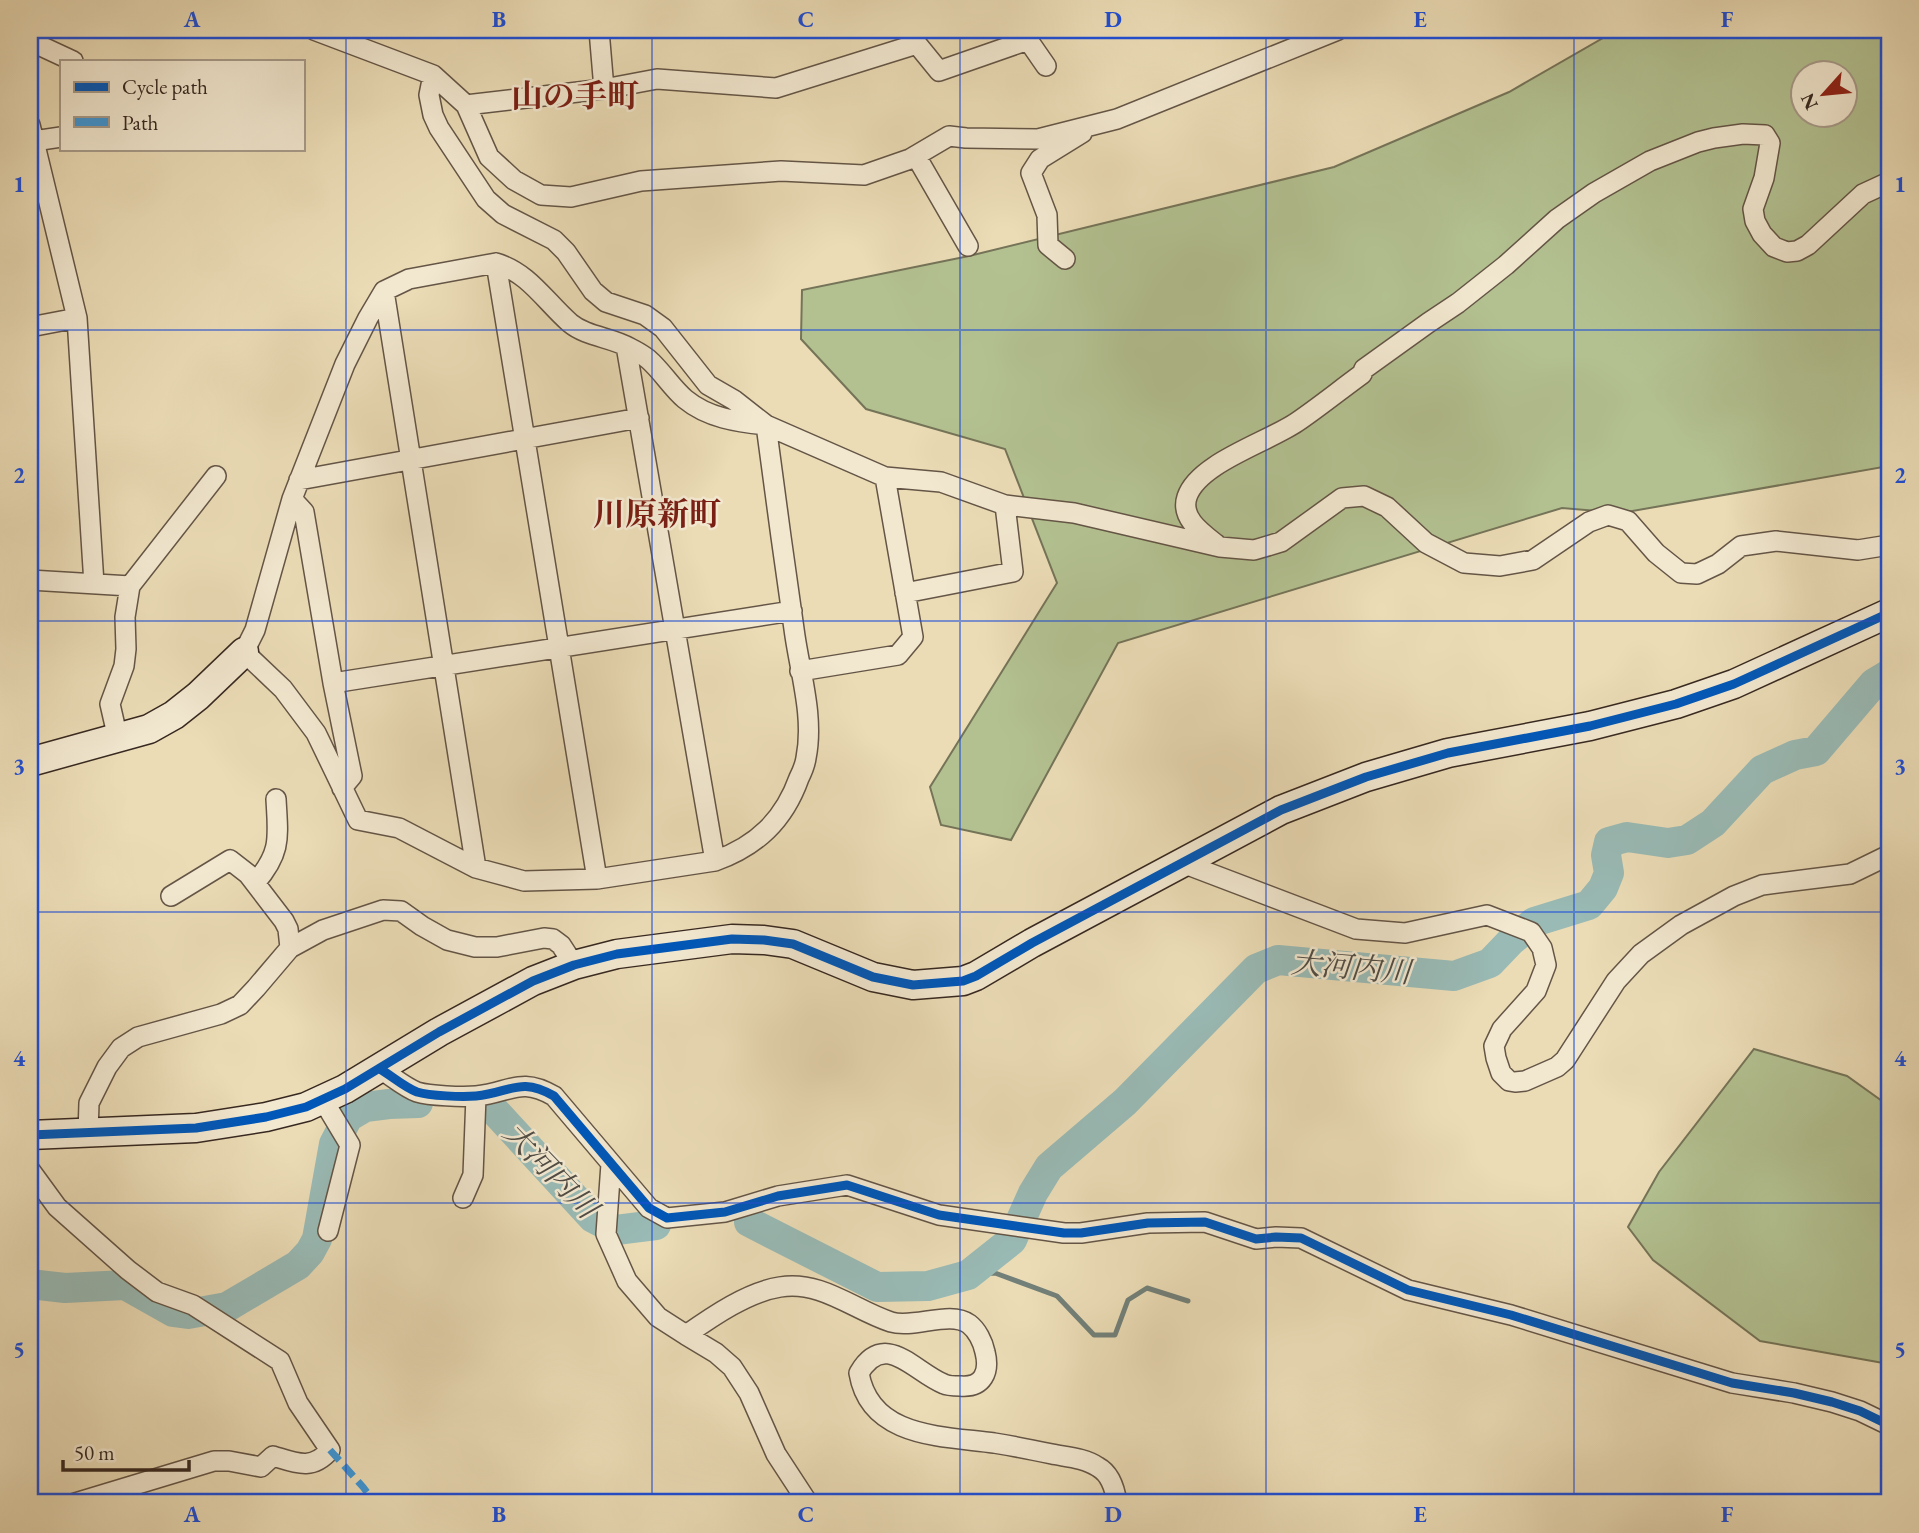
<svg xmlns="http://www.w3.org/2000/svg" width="1919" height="1533" font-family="'EB Garamond','Noto Serif JP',serif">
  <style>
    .green { fill: #b3c191; stroke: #757458; stroke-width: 2; fill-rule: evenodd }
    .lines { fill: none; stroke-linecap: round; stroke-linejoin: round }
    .stream { stroke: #728079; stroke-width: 5 }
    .river { stroke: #99bab5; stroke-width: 30 }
    .street-casing { stroke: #645546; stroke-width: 22 }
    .secondary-casing { stroke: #372820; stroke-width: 31 }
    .street { stroke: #f2e8d0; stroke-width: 19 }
    .secondary { stroke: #f2e8d0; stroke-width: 28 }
    .quiet { stroke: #3e96d5; stroke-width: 7; stroke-dasharray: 14 7; stroke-linecap: butt }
    .cycleway-casing { stroke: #f2e8d0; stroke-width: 13 }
    .cycleway { stroke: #0057b8; stroke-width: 9 }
    .grid { fill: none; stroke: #1d4ed8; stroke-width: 2; stroke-opacity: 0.55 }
    .labels { text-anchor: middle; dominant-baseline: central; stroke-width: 5; stroke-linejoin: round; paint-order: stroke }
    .water-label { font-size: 30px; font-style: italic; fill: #504c45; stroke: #f2e8d0 }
    .quarter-label { font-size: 32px; font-weight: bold; fill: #7a1f14; stroke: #f2e8d0 }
    .neatline { fill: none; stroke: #1d4ed8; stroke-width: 2.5 }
    .grid-label { font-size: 23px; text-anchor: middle; font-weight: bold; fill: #1d4ed8 }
  </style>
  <rect width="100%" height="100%" fill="#ebdcb6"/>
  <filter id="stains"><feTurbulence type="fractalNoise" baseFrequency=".00286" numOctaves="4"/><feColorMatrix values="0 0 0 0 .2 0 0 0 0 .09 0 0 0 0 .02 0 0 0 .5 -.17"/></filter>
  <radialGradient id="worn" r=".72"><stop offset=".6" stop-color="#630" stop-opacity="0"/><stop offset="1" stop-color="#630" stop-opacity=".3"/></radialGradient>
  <path class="green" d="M1617 30H1889V466L1621 513 1562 508 1118 643 1011 840 941 825 930 787 1057 583 1005 449 866 409 801 339 802 290 969 256 1334 167 1509 92ZM1804 74H1846V116H1804Z
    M1754 1049 1847 1076 1889 1106V1364L1760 1341 1653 1260 1628 1227 1659 1172Z"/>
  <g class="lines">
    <path class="stream" d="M968 1275 995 1273 1057 1296 1094 1335H1115L1128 1300 1147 1288 1188 1301"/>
    <path class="river" d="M491 1107 593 1218 616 1230 656 1225
      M749 1222 877 1287 928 1286 968 1275 1012 1240 1033 1193 1049 1167 1125 1102 1256 969 1278 960 1454 976 1490 963 1511 941 1534 922 1589 905 1603 888 1609 873 1606 855 1609 842 1627 837 1668 843 1687 840 1713 823 1762 770 1795 755 1816 751 1874 683 1889 674
      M30 1284 65 1288 125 1285 173 1312 188 1314 227 1307 298 1265 310 1252 317 1239 334 1144 348 1117 365 1107 389 1104 418 1103"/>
    <defs>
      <path id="street" d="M314 30 433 75 466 105 489 157 514 180 541 195 571 197 641 181 781 171 864 175 910 159 949 136 966 138 1038 139 1117 119 1338 30
        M30 41 73 61
        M433 75 429 95 433 115 439 128 486 199 503 214 554 240 566 252 593 291 606 302 645 315 663 328 708 385 734 400 766 425 885 477 913 637 898 655 800 671
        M604 89 657 79 776 88 917 44 939 71 1028 40 1046 66
        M466 105 604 89 599 30
        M30 125 34 141 61 137
        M916 156 968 246
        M1065 259 1048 245 1047 215 1031 173 1040 159 1082 133
        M496 263C529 273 545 301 570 323 587 337 611 337 630 348 636 351 643 355 648 359 662 371 671 387 685 399 708 418 737 422 766 425 775 495 785 566 795 636 801 676 814 718 806 758 805 765 802 772 799 778 784 820 757 846 715 861L597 879 524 881 476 868 399 828 358 820 316 733 283 689 244 652 255 630 292 499 345 364 368 318 384 291 409 279Z
        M496 263 597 879
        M384 291 476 868
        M77 318 94 584
        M30 327 77 318 34 141
        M626 346 715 861
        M885 477 941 482 1005 505 1074 513 1220 547 1254 550 1281 542 1342 498 1364 496 1387 507 1426 543 1464 563 1500 566 1533 560 1589 522 1608 515 1628 521 1656 553 1681 573 1697 574 1718 564 1741 546 1776 541 1858 550 1889 545
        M299 480 639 418
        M292 499 304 512 333 683 352 776 342 788
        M1216 544C1202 533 1180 518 1187 497 1198 463 1268 442 1297 422 1319 407 1340 390 1362 374L1364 369 1428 323 1458 303 1506 265 1557 219 1594 193 1650 161 1698 142 1714 138 1743 134 1765 135 1770 143 1764 178 1753 209 1755 221 1762 234 1774 247 1787 252 1797 251 1808 245 1863 194 1889 182
        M30 580 130 586
        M905 593 1013 572 1005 505
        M333 683 792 611
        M118 739 110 704 124 666 126 649 125 617 130 586 216 476
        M1180 862 1356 929 1405 933 1487 915 1531 932 1542 948 1546 965 1536 991 1502 1029 1494 1046 1496 1058 1501 1073 1509 1081 1515 1082 1525 1081 1557 1067 1565 1060 1616 981 1641 954 1681 925 1734 896 1762 885 1850 874 1889 855
        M255 883C282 852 278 837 276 799
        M171 896 230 860 248 874 284 921 288 929 290 948
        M380 1069C392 1076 404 1087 417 1092 430 1096 462 1097 476 1096 510 1093 520 1076 554 1096L649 1208 667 1218 725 1212 778 1196 847 1185 939 1215 1064 1233H1081L1148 1223 1205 1222 1256 1239 1276 1237 1301 1238 1408 1290 1511 1315 1732 1383 1794 1393 1832 1402 1860 1411 1889 1425
        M323 1100 350 1145 328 1231
        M88 1134 89 1103 107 1067 121 1048 138 1037 221 1014 240 1005 256 988 290 948 323 930 383 910 401 911 422 926 447 940 475 947H497L544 938 553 939 561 945 574 965
        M611 1164 606 1234 627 1281 658 1317 686 1335C713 1316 748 1292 780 1287 821 1280 854 1310 891 1322 914 1329 950 1310 969 1324 977 1330 983 1342 985 1352 990 1372 983 1388 960 1386 955 1386 948 1386 944 1384 914 1372 885 1329 859 1373 870 1438 942 1436 994 1443 1013 1446 1033 1450 1052 1454 1067 1457 1085 1458 1098 1467 1111 1474 1115 1489 1117 1503
        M30 1170 57 1207 128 1270 157 1292 193 1305 280 1361 298 1403 330 1450C312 1471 296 1463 273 1456L261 1467 229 1461H214L75 1503
        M463 1198 473 1175 476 1096
        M686 1335 716 1353 732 1367 749 1393 776 1454 808 1503"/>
      <path id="secondary" d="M30 762 149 729 174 715 198 696 244 652
        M30 1135 196 1128 266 1117 306 1107 345 1089 439 1032 533 981 574 965 617 954 732 939 764 940 793 944 873 977 913 985 963 981 976 976 1032 943 1281 810 1366 777 1448 753 1590 726 1676 704 1734 684 1889 613"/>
    </defs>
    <use href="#street" class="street-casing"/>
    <use href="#secondary" class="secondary-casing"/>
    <use href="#street" class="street"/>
    <use href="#secondary" class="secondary"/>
    <path class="quiet" d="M330 1450 363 1487 375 1503"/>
    <defs>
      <path id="cycleway" d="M380 1069C392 1076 404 1087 417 1092 430 1096 462 1097 476 1096 510 1093 520 1076 554 1096L649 1208 667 1218 725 1212 778 1196 847 1185 939 1215 1064 1233H1081L1148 1223 1205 1222 1256 1239 1276 1237 1301 1238 1408 1290 1511 1315 1732 1383 1794 1393 1832 1402 1860 1411 1889 1425
        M30 1135 196 1128 266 1117 306 1107 345 1089 439 1032 533 981 574 965 617 954 732 939 764 940 793 944 873 977 913 985 963 981 976 976 1032 943 1281 810 1366 777 1448 753 1590 726 1676 704 1734 684 1889 613"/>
    </defs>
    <use href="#cycleway" class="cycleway-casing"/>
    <use href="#cycleway" class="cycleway"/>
  </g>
  <path class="grid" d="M346 30V1503M652 30V1503M960 30V1503M1266 30V1503M1574 30V1503M30 330H1889M30 621H1889M30 912H1889M30 1203H1889"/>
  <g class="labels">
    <g class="water-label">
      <text transform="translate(1351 967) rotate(5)">大河内川</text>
      <text transform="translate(551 1170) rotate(46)">大河内川</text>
    </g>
    <g class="quarter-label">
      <text x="575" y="96">山の手町</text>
      <text x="657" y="514">川原新町</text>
    </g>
  </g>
  <rect width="1919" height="1533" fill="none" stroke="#ebdcb6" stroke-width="77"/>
  <rect x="60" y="60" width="245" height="91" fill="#f2e8d0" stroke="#a79b8a" stroke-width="2"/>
  <rect x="74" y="82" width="35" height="10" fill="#0057b8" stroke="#a79b8a" stroke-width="2"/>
  <text x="122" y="94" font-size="21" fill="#372820">Cycle path</text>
  <rect x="74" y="117" width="35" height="10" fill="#3e96d5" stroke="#a79b8a" stroke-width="2"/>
  <text x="122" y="130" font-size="21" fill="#372820">Path</text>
  <g transform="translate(1824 94) rotate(243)"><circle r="33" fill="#f2e8d0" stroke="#a79b8a" stroke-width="2"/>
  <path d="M0-5L12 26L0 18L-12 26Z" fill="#8f2418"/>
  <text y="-10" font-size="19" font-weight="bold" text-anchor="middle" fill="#372820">N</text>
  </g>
  <path d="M63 1460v10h126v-10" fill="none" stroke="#372820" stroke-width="3.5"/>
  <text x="74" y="1460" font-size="21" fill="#372820" stroke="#f2e8d0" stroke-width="5" paint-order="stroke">50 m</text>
  <rect x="38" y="38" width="1843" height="1456" class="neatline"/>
  <g class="grid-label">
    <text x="192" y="27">A</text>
    <text x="499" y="27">B</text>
    <text x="806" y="27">C</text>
    <text x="1113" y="27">D</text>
    <text x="1420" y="27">E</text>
    <text x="1727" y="27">F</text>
    <text x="19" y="192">1</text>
    <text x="1900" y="192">1</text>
    <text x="19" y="483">2</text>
    <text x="1900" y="483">2</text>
    <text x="19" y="774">3</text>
    <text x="1900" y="774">3</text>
    <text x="19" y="1066">4</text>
    <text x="1900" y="1066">4</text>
    <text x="19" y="1357">5</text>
    <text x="1900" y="1357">5</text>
    <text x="192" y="1522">A</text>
    <text x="499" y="1522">B</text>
    <text x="806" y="1522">C</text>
    <text x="1113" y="1522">D</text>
    <text x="1420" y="1522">E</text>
    <text x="1727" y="1522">F</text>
  </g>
  <rect width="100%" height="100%" filter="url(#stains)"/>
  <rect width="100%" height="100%" fill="url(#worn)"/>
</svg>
